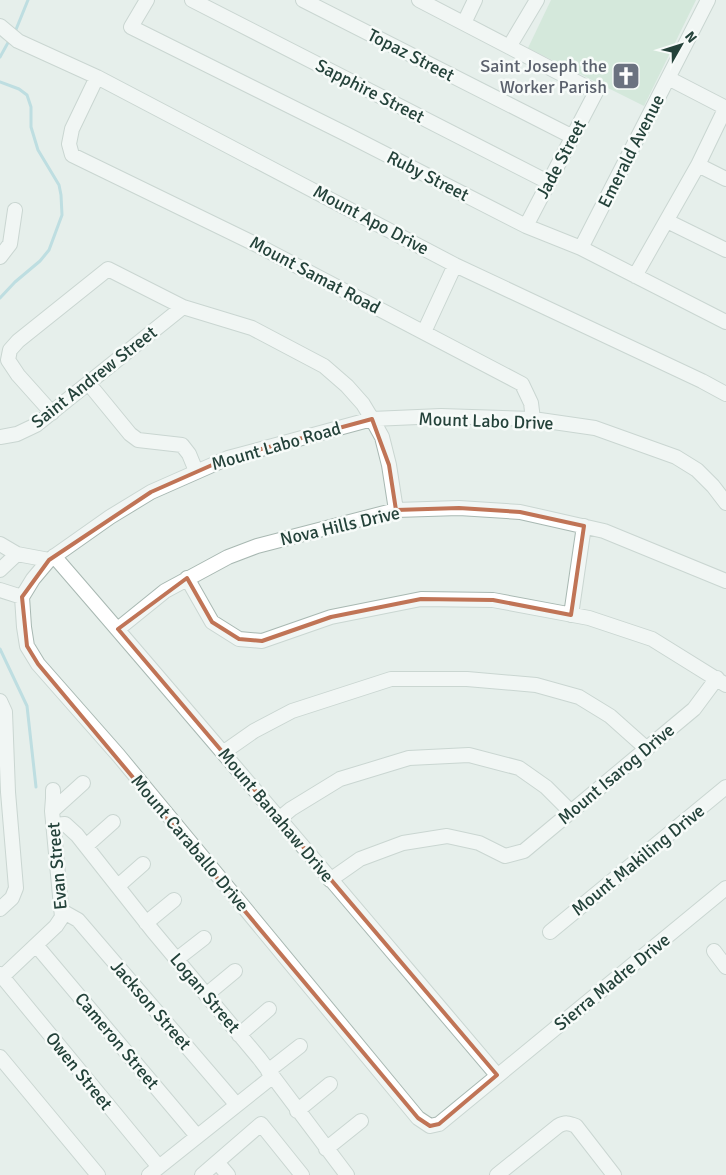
<svg xmlns="http://www.w3.org/2000/svg" width="726" height="1175" font-family="Signika,sans-serif">
  <style>
    .green { fill: #bfe0c8 }
    .lines { fill: none; stroke-linecap: round; stroke-linejoin: round }
    .stream { stroke: #8ec9d4; stroke-width: 3 }
    .minor-casing { stroke: #a8b8b2; stroke-width: 16 }
    .minor { stroke: #fff; stroke-width: 14 }
    .marked { fill: none; stroke: #c07456; stroke-width: 4; stroke-linejoin: round }
    .labels { text-anchor: middle; dominant-baseline: central; stroke-width: 5; stroke-linejoin: round; paint-order: stroke }
    .street-label { font-size: 18px; fill: #24423a; stroke: #f7fbf9 }
    .worship-label { font-size: 18px; fill: #5b616d; stroke: #f7fbf9; text-anchor: end }
  </style>
  <rect width="100%" height="100%" fill="#e6efeb"/>
  <path class="green" d="M551 0H696L644 106 528 48Z"/>
  <g class="lines">
    <path class="stream" d="M15 32 28 0
      M0 57 10 39
      M0 82 19 89 27 95 31 107V127L38 150 59 185 61 195 62 215 49 250 40 261 15 282 0 298
      M0 649 27 706 36 787"/>
    <defs>
      <path id="minor" d="M147 0 131 27 346 134 526 226 581 248 726 322
        M192 0 548 182
        M303 0 573 137
        M419 0 596 92 526 226
        M464 23 475 0
        M0 26 18 41 97 77 455 265 702 381 726 394
        M509 47 537 0
        M97 77 72 129 69 144 72 155 257 245 522 384 531 403 533 419
        M668 78 726 108
        M698 165 726 179
        M667 221 726 250
        M581 248 708 0
        M0 257 10 244 15 210
        M635 276 698 165 726 107
        M424 332 455 265
        M89 384 130 434 138 440 182 445 189 454 196 471
        M52 413 18 375 8 360 10 350 18 341 108 269 183 307 252 328 324 366 347 386 363 404 372 419 382 437 389 465 396 510
        M0 437 17 434 36 425 183 307
        M726 503 713 486 697 470 676 457 595 428 533 419 441 416 372 419 228 458 151 492 110 517 49 560 33 579 22 597 24 627 27 646 38 664 119 756 418 1118 430 1126 439 1124 726 888
        M0 544 17 554 49 560
        M54 556C203 728 350 902 497 1075
        M0 570 17 554
        M187 578 212 622 239 639 262 641 331 617 421 599 493 600 589 618 652 639 726 685
        M0 590 22 597
        M571 615 584 526
        M118 629 165 591 228 557 257 546 396 510 459 508 520 512 604 531 726 581
        M0 701 5 712 8 792 16 888 12 898 0 909
        M224 752 254 731 292 711 391 679H467L536 685 579 697 610 716 647 749
        M52 811 83 783
        M279 819 291 809 340 779 409 758 469 755 519 768 546 787 570 811
        M54 825 65 824 77 835 152 930 259 1058 347 1175
        M86 846 113 822
        M330 880 360 859 403 843 447 836 479 843 505 856 524 851 694 709 717 678
        M118 886 143 864
        M62 911 78 920 236 1104
        M146 923 174 900
        M550 932 726 787
        M36 945 197 1136
        M714 951 726 967
        M177 959 204 938
        M0 974 159 1167
        M2 977 56 926 62 917 52 811 53 798V790
        M206 995 235 971
        M239 1035 269 1009
        M0 1057 98 1175
        M268 1071 300 1046
        M297 1111 330 1084
        M326 1149 361 1121
        M217 1162 228 1175
        M149 1175 272 1077
        M202 1175 261 1124 302 1175
        M497 1175 558 1126C565 1122 569 1123 576 1126L614 1175"/>
    </defs>
    <use href="#minor" class="minor-casing"/>
    <use href="#minor" class="minor"/>
  </g>
  <path d="M0 0H726V1175H0ZM372 419 389 465 396 510 459 508 520 512 584 526 571 615 493 600 421 599 331 617 262 641 239 639 212 622 187 578 118 629 497 1075 439 1124 430 1126 418 1118 38 664 27 646 22 597 49 560 151 492 228 458Z" fill="#e6efeb" fill-opacity=".55" fill-rule="evenodd"/>
  <path class="marked" d="M372 419 389 465 396 510 459 508 520 512 584 526 571 615 493 600 421 599 331 617 262 641 239 639 212 622 187 578 118 629 497 1075 439 1124 430 1126 418 1118 38 664 27 646 22 597 49 560 151 492 228 458Z"/>
  <defs>
    <symbol id="church-square" viewBox="-11 -11 22 22"><rect x="-9" y="-9" width="18" height="18" rx="4" fill="#6b7280" stroke="#f7fbf9"/><path d="M-1.2-6h2.4v3.5h3.3v2.4h-3.3V6h-2.4V-.1h-3.3v-2.4h3.3Z" fill="#fff"/></symbol>
  </defs>
  <g fill-rule="evenodd">
    <use href="#church-square" x="610" y="60" width="32" height="32"/>
  </g>
  <g class="labels">
    <g class="street-label">
      <text transform="translate(411 55) rotate(27)">Topaz Street</text>
      <text transform="translate(370 91) rotate(27)">Sapphire Street</text>
      <text transform="translate(631 151) rotate(-63)">Emerald Avenue</text>
      <text transform="translate(561 159) rotate(-62)">Jade Street</text>
      <text transform="translate(428 176) rotate(27)">Ruby Street</text>
      <text transform="translate(371 220) rotate(28)">Mount Apo Drive</text>
      <text transform="translate(315 275) rotate(28)">Mount Samat Road</text>
      <text transform="translate(94 377) rotate(-38)">Saint Andrew Street</text>
      <text transform="translate(486 421) rotate(2)">Mount Labo Drive</text>
      <text transform="translate(276 446) rotate(-16)">Mount Labo Road</text>
      <text transform="translate(340 526) rotate(-13)">Nova Hills Drive</text>
      <text transform="translate(616 774) rotate(-40)">Mount Isarog Drive</text>
      <text transform="translate(276 815) rotate(50)">Mount Banahaw Drive</text>
      <text transform="translate(190 843) rotate(50)">Mount Caraballo Drive</text>
      <text transform="translate(638 860) rotate(-39)">Mount Makiling Drive</text>
      <text transform="translate(57 866) rotate(-95)">Evan Street</text>
      <text transform="translate(612 982) rotate(-39)">Sierra Madre Drive</text>
      <text transform="translate(205 993) rotate(50)">Logan Street</text>
      <text transform="translate(151 1005) rotate(49)">Jackson Street</text>
      <text transform="translate(117 1041) rotate(50)">Cameron Street</text>
      <text transform="translate(79 1071) rotate(51)">Owen Street</text>
    </g>
    <g class="worship-label">
      <text x="607" y="66">Saint Joseph the<tspan x="607" dy="21">Worker Parish</tspan></text>
    </g>
  </g>
  <g transform="translate(681 45) rotate(51)" stroke="#f7fbf9" stroke-width="4" paint-order="stroke">
  <path d="M0-4L9 19L0 12L-9 19Z" fill="#24423a"/>
  <text y="-8" font-size="14" font-weight="bold" text-anchor="middle" fill="#24423a">N</text>
  </g>
</svg>
